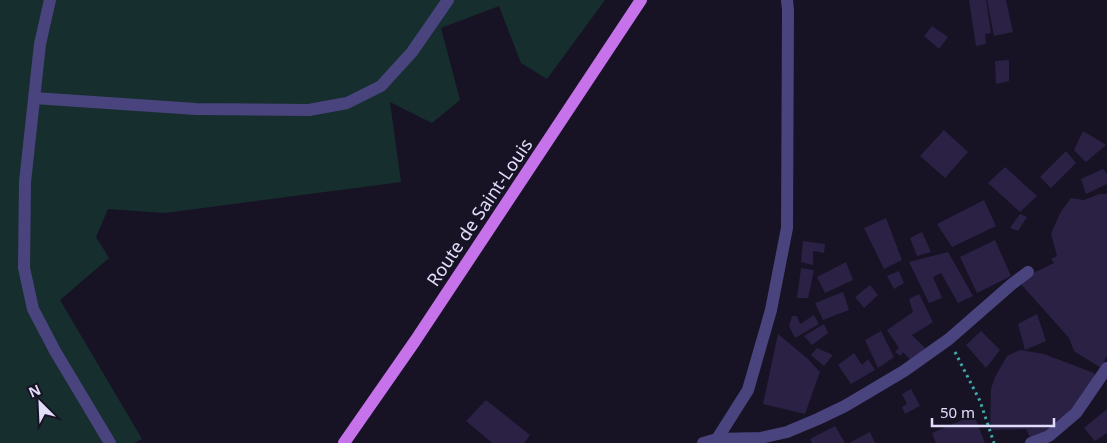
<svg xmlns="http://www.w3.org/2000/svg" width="1107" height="443" font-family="'Noto Sans',sans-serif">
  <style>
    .green { fill: #172e2e }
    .building { fill: #2a2144 }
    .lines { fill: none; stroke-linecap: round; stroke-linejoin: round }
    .path { stroke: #41a9a9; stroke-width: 3; stroke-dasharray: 2.5 4; stroke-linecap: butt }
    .minor { stroke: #4a447e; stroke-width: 12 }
    .major { stroke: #c572eb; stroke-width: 12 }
    .labels { text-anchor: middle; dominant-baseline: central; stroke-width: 4.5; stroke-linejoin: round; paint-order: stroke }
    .street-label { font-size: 18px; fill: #e1dcfa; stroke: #171325 }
  </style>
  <rect width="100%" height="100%" fill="#171325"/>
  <path class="green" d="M0 0H605L547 79 521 63 499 6 441 28 460 100 432 123 390 102 401 182 165 213 108 209 96 237 109 258 60 300 142 439 134 443H0Z"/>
  <path class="building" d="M969 0H986L991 33 985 34 986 44 976 46Z
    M987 0H1006L1013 32 994 36Z
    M932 26 948 37 939 49 924 36Z
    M1009 60V81L996 84 995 61Z
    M944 130 968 152 945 178 920 156Z
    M1083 131 1106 145 1086 162 1074 150Z
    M1066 151 1076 163 1051 188 1040 177Z
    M1005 167 1037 196 1020 212 988 183Z
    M1103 169 1107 174V184L1086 194 1081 179Z
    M1099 194H1107V356L1101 368 1074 351 1069 338 1020 283 1035 272 1054 263 1051 259 1057 256 1051 234 1060 213 1071 198 1084 200Z
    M984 200 996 226 952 247 937 224Z
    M1020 214 1027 217 1018 231 1010 228Z
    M886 218 902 260 884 269 864 228Z
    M922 232 931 252 917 256 910 238Z
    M995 240 1011 276 977 293 960 257Z
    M803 241 825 244 824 253 813 251V265L801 262Z
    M948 252 973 296 958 303 941 273 933 277 942 298 929 303 909 262Z
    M846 262 853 280 825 293 817 277Z
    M801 268 814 270 808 298H797Z
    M899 271 904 283 894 289 887 276Z
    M870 285 878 295 864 308 855 297Z
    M843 292 849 310 823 320 815 303Z
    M919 294 933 322 912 335 925 348 913 363 903 352 901 356 895 352 899 348 887 330 913 312 909 299Z
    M1037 314 1046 341 1025 350 1018 324Z
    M814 315 819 324 795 338 789 326 792 316H797L800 324Z
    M824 324 828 333 812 345 804 336Z
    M881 331 894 357 878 368 865 340Z
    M981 331 1000 350 986 368 966 345Z
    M778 334 808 359 820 372 805 414 763 404Z
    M817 348 833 355 824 366 811 355Z
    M1020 350 1044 354 1094 373 1098 380 1054 429 1031 439 1026 429 990 430 991 389 995 377 1007 356Z
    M854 353 862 365 868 359 875 370 851 384 838 365Z
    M911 389 920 406 905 414 902 407 907 404 902 394Z
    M486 400 530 435 524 443H492L466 421Z
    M1107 409V433L1095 441 1084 428Z
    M974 415 985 443H936L932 433Z
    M835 426 845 443H812L810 439Z
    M870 432 875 443H849Z"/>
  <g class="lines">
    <path class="path" d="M955 352 980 401 994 443"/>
    <path class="minor" d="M50 0 40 44 25 182 24 268 33 309 55 351 110 443
      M34 98 196 109 309 110 347 103 381 86 412 52 448 0
      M717 439 748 390 771 310 787 228 788 10 787 0
      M703 443 717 439 760 438 787 432 818 419 845 406 904 371 949 339 1012 284 1028 272
      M1031 443 1049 436 1076 413 1107 368"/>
    <path class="major" d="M344 443 415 341 641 0"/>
  </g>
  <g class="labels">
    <g class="street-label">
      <text transform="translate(479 212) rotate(-56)">Route de Saint-Louis</text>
    </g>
  </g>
  <g transform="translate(40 403) rotate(336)" stroke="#171325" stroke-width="4" paint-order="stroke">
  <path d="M0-4L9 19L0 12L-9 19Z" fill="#e1dcfa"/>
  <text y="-8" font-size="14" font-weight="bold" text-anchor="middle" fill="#e1dcfa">N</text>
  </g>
  <path d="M932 418v8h122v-8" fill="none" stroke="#e1dcfa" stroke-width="2.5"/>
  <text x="940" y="418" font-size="15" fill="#e1dcfa" stroke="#171325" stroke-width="4" paint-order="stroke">50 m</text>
</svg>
